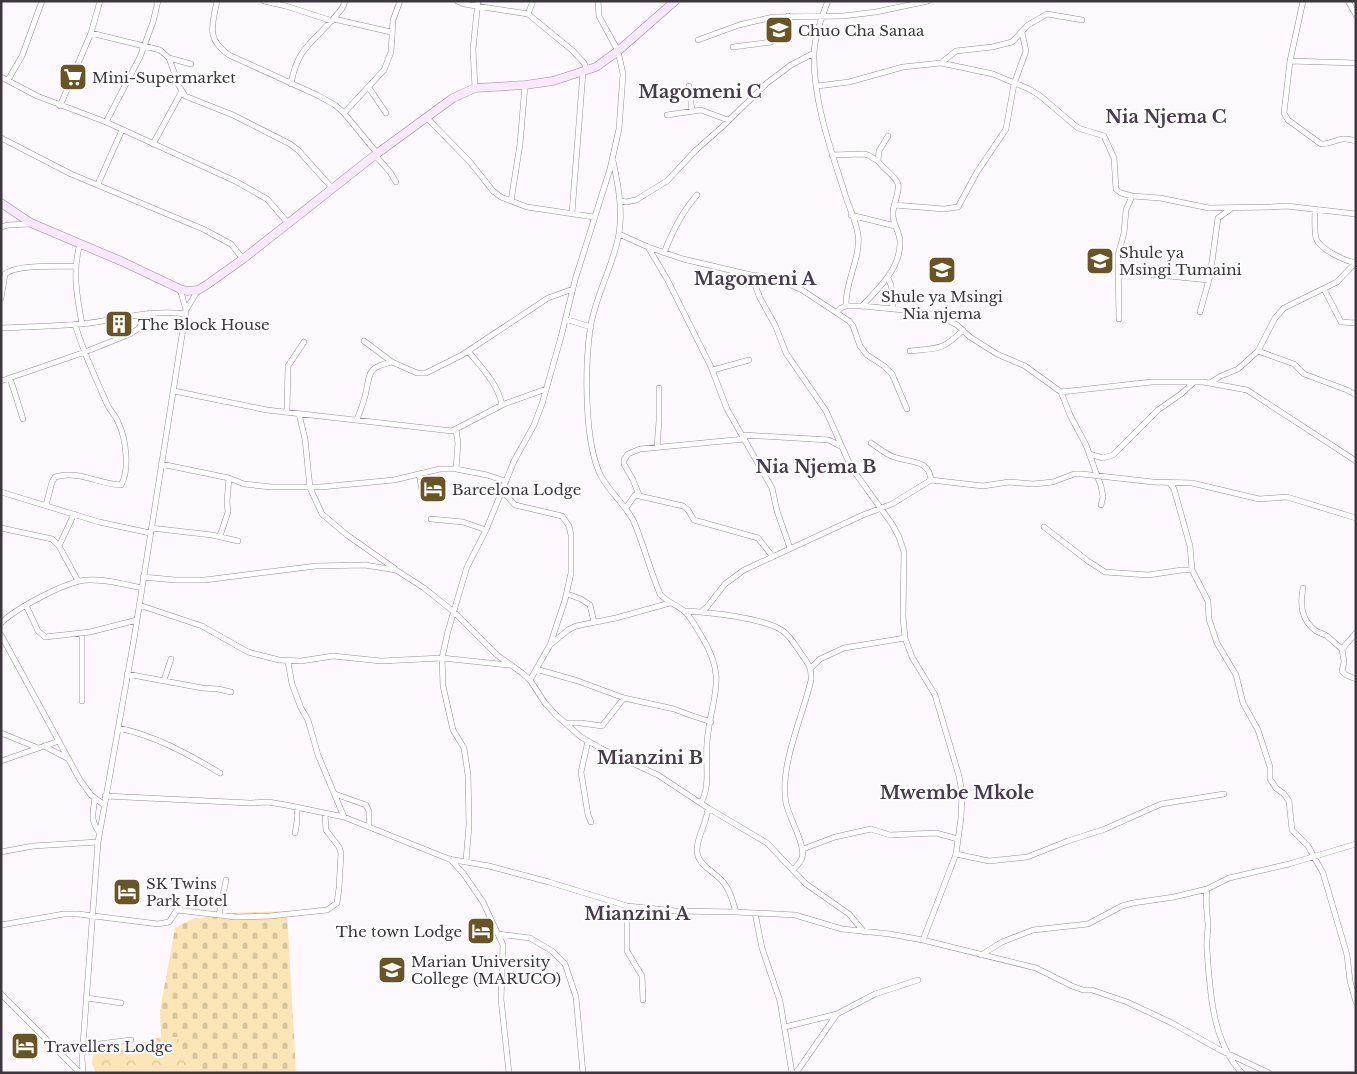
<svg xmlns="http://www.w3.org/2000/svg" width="1357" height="1074" font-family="'Libre Baskerville',serif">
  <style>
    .cemetery { fill: url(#cemetery-stones) }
    .park { fill: url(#park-crowns) }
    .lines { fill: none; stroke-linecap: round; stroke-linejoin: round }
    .street-casing { stroke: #9b8ba0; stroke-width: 6 }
    .secondary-casing { stroke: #9b8ba0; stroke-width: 9 }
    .street { stroke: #fff; stroke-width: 5 }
    .secondary { stroke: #f9e8fe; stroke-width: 8 }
    .labels { text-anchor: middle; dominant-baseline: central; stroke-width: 4.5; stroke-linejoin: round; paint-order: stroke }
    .poi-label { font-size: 15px; fill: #3d363f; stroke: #fff; text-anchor: start }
    .quarter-label { font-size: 18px; font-weight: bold; fill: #493b4d; stroke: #fff }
  </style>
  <defs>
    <pattern id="cemetery-stones" width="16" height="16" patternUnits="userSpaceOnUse" patternTransform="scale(1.25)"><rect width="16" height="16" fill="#fbe5b6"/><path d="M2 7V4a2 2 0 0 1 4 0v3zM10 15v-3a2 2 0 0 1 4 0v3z" fill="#d8c59e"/></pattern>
    <pattern id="park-crowns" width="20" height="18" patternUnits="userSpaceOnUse" patternTransform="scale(1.25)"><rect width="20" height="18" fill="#fbe5b6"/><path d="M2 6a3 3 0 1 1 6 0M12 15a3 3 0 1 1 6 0" fill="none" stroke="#d8c59e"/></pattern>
  </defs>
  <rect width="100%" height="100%" fill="#fcf8fd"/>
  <path class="cemetery" d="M287 911 296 1073H192L178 1037H161L160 1011 175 928 192 919 231 913Z"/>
  <path class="park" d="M161 1037H178L192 1073H96L92 1064 94 1043 116 1050Z"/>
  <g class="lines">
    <defs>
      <path id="street" d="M217 1C212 26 206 39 229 55L317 95 335 105 344 113 377 153
        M264 1 286 6 332 21
        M457 1 464 4 528 14 573 51 584 63 587 70
        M828 1C821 18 815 35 814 53 813 100 830 147 844 191 848 206 856 220 858 235 861 258 845 281 846 306
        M1303 1 1290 61 1284 113 1288 120 1321 144C1336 144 1337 135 1356 141
        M1348 1 1356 15
        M528 14 533 1
        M334 19 391 32
        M91 33 160 50 169 58 179 86 185 96 233 115 290 144 298 150 332 188
        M698 40 739 25 773 17 843 16 876 12 928 1
        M733 47 771 42 783 37 787 31 788 16
        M169 58 191 64
        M1290 61 1356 63
        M941 63 956 51 992 47 1012 42 1028 25 1047 14 1082 20
        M1 77 37 96 106 122 235 181 267 199 288 223
        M8 80 22 56 42 1
        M291 84C297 49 311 44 332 20 338 13 343 10 345 1
        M689 86 692 111
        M817 86 849 82 903 67 941 63 993 74 1029 89 1039 95 1078 128 1104 136 1114 158 1116 189 1121 193 1132 196 1160 198 1209 208 1270 207 1286 206 1356 214
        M369 88 386 113
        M475 88 473 49 478 1
        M60 106 91 33 100 1
        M344 113 384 70 391 52 393 20 400 1
        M667 115 701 110 728 120
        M426 117 470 162 493 191 501 197 527 207 594 217
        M106 122 140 57 153 22 158 1
        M1 138 71 174 203 229 231 244 243 259
        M153 144 182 91
        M375 155 390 172 396 182
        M832 155 864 154 868 155 878 161
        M613 161C619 188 624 216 617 243 610 272 594 300 590 330 585 367 584 443 601 476 610 493 626 505 634 522 644 546 650 570 660 594 668 604 680 605 687 614 693 621 697 629 702 637 729 681 710 698 707 743 705 765 711 784 701 803
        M98 184 122 130
        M511 201 520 144 525 85
        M621 201 626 202 636 200 667 181 696 150 722 127 767 83 791 65 814 53
        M894 205 944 209 958 207 977 172 1006 129 1014 84 1026 51 1022 33
        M1315 210C1315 218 1314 229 1316 238 1319 249 1345 261 1356 263
        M572 213 583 72
        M851 215 895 226
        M1 227 8 225 30 224
        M619 234 648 247 683 259 751 275 769 277 791 285 802 290 849 321 853 326 860 346 867 355 884 366 892 374 907 409
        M80 244C72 271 77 297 82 324
        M648 247 667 279 711 367 727 409 772 488 777 511 790 548
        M664 253C672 232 682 212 697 195
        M1118 271 1209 280
        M751 275 760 298 775 325 786 353 826 411 851 467 892 524 899 537 904 552 903 617 905 638 912 657 935 695 959 776 962 793 961 818 956 854 923 940
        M888 278 891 285 893 308
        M180 289 186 310
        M1324 289 1341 322 1356 323
        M1 298 5 274C17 264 58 267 75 266
        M862 306C879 288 901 268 900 241 899 231 893 224 893 215 892 205 900 194 898 184 896 176 883 169 878 161L879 151 888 136
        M836 312 841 308 846 306H862L904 310 938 315 957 325 970 337 997 354 1025 366 1036 374 1061 392 1070 415 1086 445 1101 486 1103 497 1101 505
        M1200 312 1210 276 1218 218 1232 208
        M565 319 591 327
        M1119 319 1118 255 1124 233 1126 210 1132 196
        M1 328C28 327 55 326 82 324 117 320 151 309 186 314
        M364 341 392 362 417 373H426L462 355 548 298 573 289
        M468 351C481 367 498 384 502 405
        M910 351C938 348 942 351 963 330
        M1258 351 1294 364 1304 374 1347 390 1356 395
        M713 370 749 360
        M10 378 23 419
        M1 381 85 352 130 334 138 329 150 313
        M1210 383 1221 376 1238 369 1258 351 1275 318 1284 308 1337 282 1355 263
        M174 391 267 410 452 431 504 404 546 389
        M1061 392 1152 382H1203L1247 390 1356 461
        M287 412 288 366 304 342
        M299 414 305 439 310 488 322 514 347 535 394 568
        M357 420C360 411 364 402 366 392 370 371 369 367 392 362
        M743 435 829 440 842 447
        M871 443C879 448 885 454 894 457 910 463 929 459 931 480
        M657 447 659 421V388
        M1089 454 1103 458 1113 455 1158 410 1181 394 1193 383
        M161 464 229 478 244 484 271 487H321L394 480 440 469H456L487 475 505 481
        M456 469 458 443 456 430
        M419 474 422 490
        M1170 483 1174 489 1190 546 1192 570 1208 601 1209 619 1217 643 1236 675 1243 703 1258 730 1270 767V779L1276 788 1284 794 1289 801 1292 830 1308 846 1323 873 1347 955 1350 981 1356 1002
        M503 486 505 494 515 505 562 516 569 526 571 535V573L565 600 550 645
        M1 492 99 522 150 533
        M639 495 633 480 624 464V460L628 454 640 449 745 439
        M46 505 52 482 55 477C79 470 98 484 121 485 130 470 126 438 118 422 116 416 111 412 108 406 96 379 83 352 75 324
        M626 508 635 495 683 506 688 510 694 520 758 538 773 557
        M431 519 463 522 486 530
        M1044 527 1088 561 1105 572 1148 575 1182 570H1192
        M1 528 52 539 59 546 78 581
        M151 528 212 535 238 541
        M220 536 228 512 227 502 229 478
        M59 546 74 514
        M143 577 175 580H205L316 566 365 565 396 570 424 588 454 612 497 655 522 673 530 680 545 703 556 715 581 737 602 749 658 775 708 808 767 843 806 884 849 914 864 932
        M1303 588C1300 605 1301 620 1316 631 1320 633 1324 634 1327 636 1332 640 1337 645 1342 649L1344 662 1342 671 1346 675 1356 679
        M567 594 581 599 590 605 594 622
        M26 605 38 631 45 637 90 632 137 620
        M139 605 202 626 248 652 279 660 301 661 333 656 381 661 442 658 508 665
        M685 611C708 612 765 618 783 631 790 636 795 645 800 652 807 662 812 667 811 680 803 716 779 766 786 803 789 818 806 845 802 858 800 863 796 867 793 870
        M701 612 707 607 725 584 744 570 863 515 892 504 931 480 983 486 1009 482 1033 484 1053 482 1074 474H1082L1153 482 1192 483 1259 499 1287 497 1356 518
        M1 623C15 609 68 580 88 580 105 579 125 584 142 588
        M82 633V701
        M1 635 80 780 91 795 104 805
        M1342 649 1356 633
        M288 662 292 684 301 708 308 720 318 755 344 817
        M811 668 820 659 844 648 905 638
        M536 669 578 681 624 698 674 709 690 715 711 722
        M127 674 202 688 218 689 231 692
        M164 680 171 659
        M530 680 550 645 568 630 576 626 616 618 670 603
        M566 723H581L602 726 624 698
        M118 728C154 735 188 754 220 773
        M1 733 38 748
        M588 741 581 772 588 815 591 822
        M44 746 67 758
        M1 761 59 741
        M335 794 366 805 369 811V827
        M105 796 250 803 268 802 286 805 344 817 449 859 489 866 549 882 627 906 676 911 736 912 795 915 842 929 890 934 923 940 1036 968 1072 986 1083 990H1092L1127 1002 1172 1023 1220 1050 1269 1073
        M95 798C93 813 90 820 99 832
        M708 808C707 823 697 836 697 850 697 867 718 872 726 886 731 893 733 903 736 912
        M295 833 297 822V808
        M803 849 835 837 871 829 890 835 936 833 958 839
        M1 852 33 846 98 842
        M956 854 989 861 1027 857 1068 841 1105 829 1161 804 1224 794
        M450 859 463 873 483 902 503 945 501 999 509 1073
        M466 861 469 825 468 775 464 748 453 730 443 686 442 658 448 631 467 567 486 530 514 461 534 425 542 404 561 337 575 280 610 169 619 129 623 74 618 51 599 16 598 1
        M1207 889C1205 901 1207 912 1208 924 1208 933 1206 942 1207 950 1210 991 1212 1042 1242 1073
        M627 906V951L642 976 643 1000
        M755 913 762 948 780 1001 792 1073
        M219 915 226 880
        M1 925 64 914H78L158 924 169 922 177 910 236 917 270 916 327 910 337 903 339 888 341 853 339 847 326 830 325 814
        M498 934 530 938 552 951 565 964 576 997 583 1073
        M981 955 1002 942 1033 930 1088 924 1122 906 1133 903 1174 897 1207 889 1229 878 1289 864 1356 844
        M1 994 80 1073
        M87 998 121 1003
        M785 1027 837 1014 875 994 918 980
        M83 1046 131 1040
        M83 1073 82 1058 98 842 134 639 186 310 198 290
        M796 1073 837 1014"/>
      <path id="secondary" d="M1 203 31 223 121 261 180 289 187 291 198 290 205 286 243 259 375 155 453 98 475 88 525 85 553 81 596 67 618 51 675 1"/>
    </defs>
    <use href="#street" class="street-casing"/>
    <use href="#secondary" class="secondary-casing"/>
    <use href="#street" class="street"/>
    <use href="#secondary" class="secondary"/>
  </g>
  <defs>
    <symbol id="university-square" viewBox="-11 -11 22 22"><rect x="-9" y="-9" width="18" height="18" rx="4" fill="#695423" stroke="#fff"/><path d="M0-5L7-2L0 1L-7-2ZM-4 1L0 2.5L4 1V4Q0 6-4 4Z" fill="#fff"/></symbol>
    <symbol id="supermarket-square" viewBox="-11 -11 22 22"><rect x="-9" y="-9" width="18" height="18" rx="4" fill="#695423" stroke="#fff"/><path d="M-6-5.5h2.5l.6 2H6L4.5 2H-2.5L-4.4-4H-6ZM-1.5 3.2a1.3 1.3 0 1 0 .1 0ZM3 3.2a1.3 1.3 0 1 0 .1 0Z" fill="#fff"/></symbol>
    <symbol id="school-square" viewBox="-11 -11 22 22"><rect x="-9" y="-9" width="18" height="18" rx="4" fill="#695423" stroke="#fff"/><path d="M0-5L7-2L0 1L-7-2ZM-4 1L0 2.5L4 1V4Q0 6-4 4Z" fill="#fff"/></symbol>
    <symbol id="building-square" viewBox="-11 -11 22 22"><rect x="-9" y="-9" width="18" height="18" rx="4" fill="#695423" stroke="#fff"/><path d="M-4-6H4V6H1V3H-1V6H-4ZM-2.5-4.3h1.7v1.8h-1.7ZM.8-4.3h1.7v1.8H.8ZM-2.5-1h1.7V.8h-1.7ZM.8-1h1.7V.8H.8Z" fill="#fff"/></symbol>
    <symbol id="hotel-square" viewBox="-11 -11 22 22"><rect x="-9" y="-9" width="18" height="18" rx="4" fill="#695423" stroke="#fff"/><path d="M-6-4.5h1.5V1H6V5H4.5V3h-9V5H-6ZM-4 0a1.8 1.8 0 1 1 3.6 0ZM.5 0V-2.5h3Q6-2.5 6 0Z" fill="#fff"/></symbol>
  </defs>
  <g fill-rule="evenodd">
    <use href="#university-square" x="763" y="14" width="32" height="32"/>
    <use href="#supermarket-square" x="57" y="61" width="32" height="32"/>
    <use href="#school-square" x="1084" y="245" width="32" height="32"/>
    <use href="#school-square" x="926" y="254" width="32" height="32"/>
    <use href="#building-square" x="103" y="308" width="32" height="32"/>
    <use href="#hotel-square" x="417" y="473" width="32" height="32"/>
    <use href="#hotel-square" x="111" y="876" width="32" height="32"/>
    <use href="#hotel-square" x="465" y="915" width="32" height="32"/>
    <use href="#university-square" x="376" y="954" width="32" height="32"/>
    <use href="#hotel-square" x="9" y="1030" width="32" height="32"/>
  </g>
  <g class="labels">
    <g class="poi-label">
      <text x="798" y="30">Chuo Cha Sanaa</text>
      <text x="92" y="77">Mini-Supermarket</text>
      <text x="1119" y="252">Shule ya<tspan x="1119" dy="17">Msingi Tumaini</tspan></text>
      <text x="942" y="296" text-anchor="middle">Shule ya Msingi<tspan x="942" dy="17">Nia njema</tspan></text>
      <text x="138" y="324">The Block House</text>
      <text x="452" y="489">Barcelona Lodge</text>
      <text x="146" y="883">SK Twins<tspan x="146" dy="17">Park Hotel</tspan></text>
      <text x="462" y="931" text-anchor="end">The town Lodge</text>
      <text x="411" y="961">Marian University<tspan x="411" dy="17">College (MARUCO)</tspan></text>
      <text x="44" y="1046">Travellers Lodge</text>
    </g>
    <g class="quarter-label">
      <text x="700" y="92">Magomeni C</text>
      <text x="1166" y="117">Nia Njema C</text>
      <text x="755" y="279">Magomeni A</text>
      <text x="816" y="467">Nia Njema B</text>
      <text x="650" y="758">Mianzini B</text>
      <text x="957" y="793">Mwembe Mkole</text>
      <text x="637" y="914">Mianzini A</text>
    </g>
  </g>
  <rect width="1357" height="1074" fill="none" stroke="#3d363f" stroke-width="5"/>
</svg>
